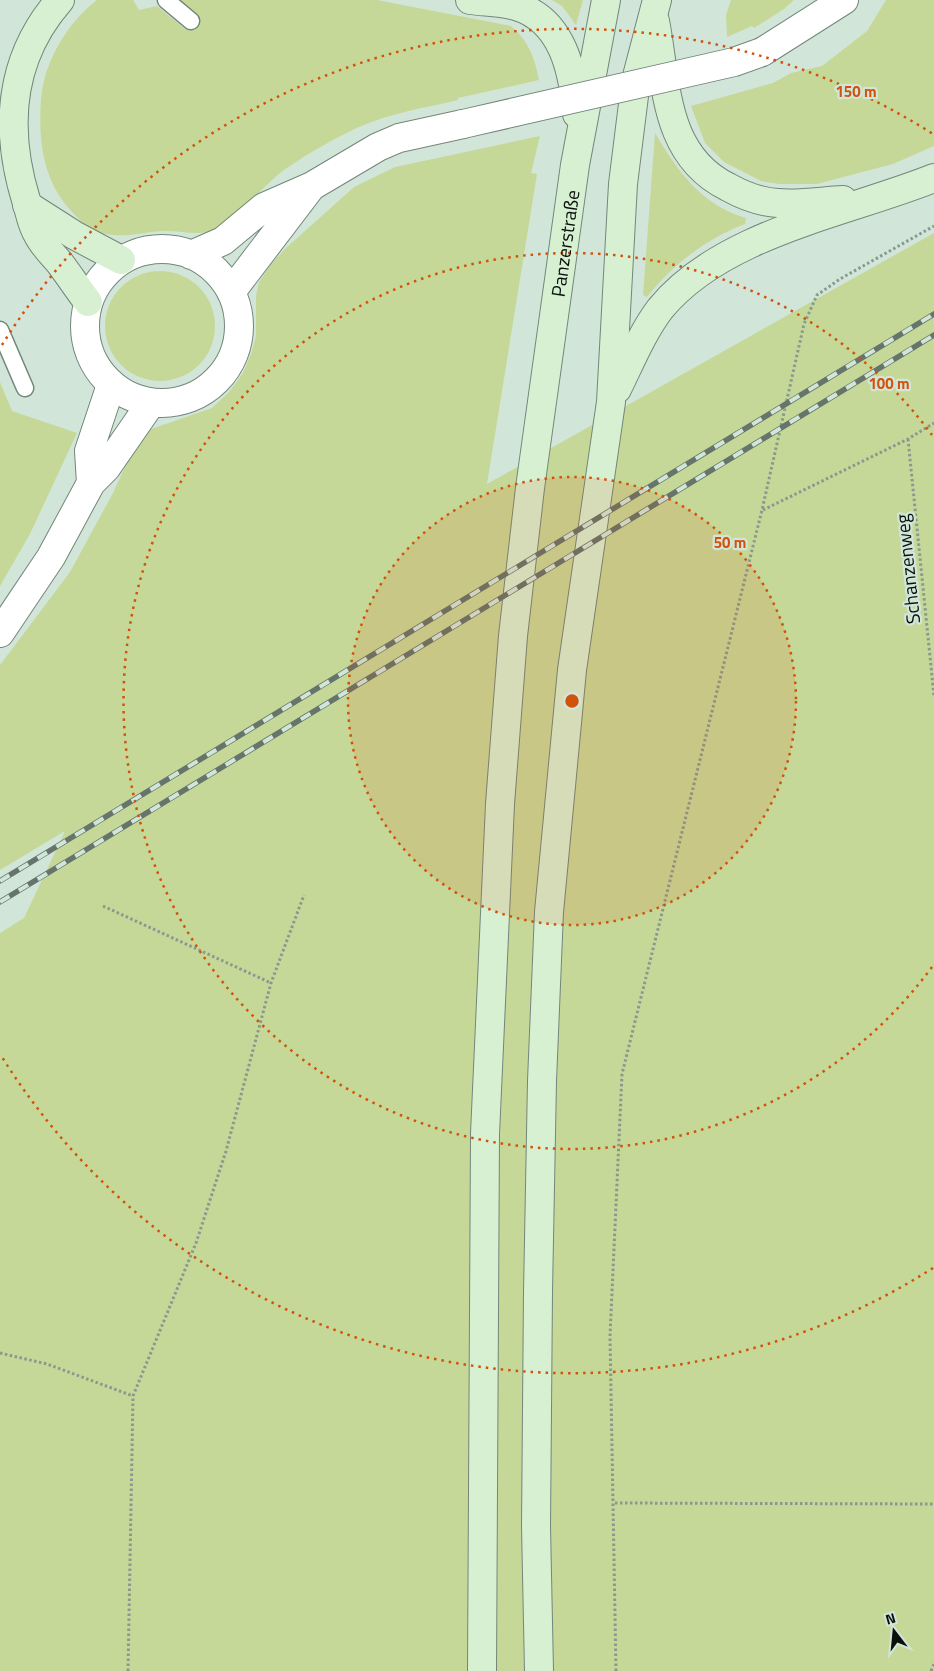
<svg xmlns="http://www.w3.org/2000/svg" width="934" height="1671" font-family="'Titillium Web',sans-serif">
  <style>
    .green { fill: #c6d898 }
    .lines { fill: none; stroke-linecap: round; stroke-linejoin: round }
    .service-casing { stroke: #73867a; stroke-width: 19 }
    .tertiary-casing { stroke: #73867a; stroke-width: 30 }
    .secondary-casing { stroke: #73867a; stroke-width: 30 }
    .path { stroke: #89998f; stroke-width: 3; stroke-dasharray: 2.5 2.5; stroke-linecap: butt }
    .service { stroke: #fff; stroke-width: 16 }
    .tertiary { stroke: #fff; stroke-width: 28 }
    .secondary { stroke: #d7f0d1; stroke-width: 28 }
    .rail-casing { stroke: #66746c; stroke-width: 5.5 }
    .rail { stroke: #d1e6d9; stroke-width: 4; stroke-dasharray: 11; stroke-linecap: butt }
    .tertiary-bridge-casing { stroke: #73867a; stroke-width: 30; stroke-linecap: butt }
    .tertiary-bridge { stroke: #fff; stroke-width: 28 }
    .ring { fill: none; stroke: #d2520c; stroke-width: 2.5; stroke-dasharray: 2.5 5 }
    .labels { text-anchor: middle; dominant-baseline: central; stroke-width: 4.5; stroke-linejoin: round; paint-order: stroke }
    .street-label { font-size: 19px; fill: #0a110d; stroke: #d1e6d9 }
    .centre { fill: #d2520c; stroke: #d1e6d9; stroke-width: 2.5 }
    .ring-label { font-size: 15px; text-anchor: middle; font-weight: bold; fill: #d2520c; stroke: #d1e6d9; stroke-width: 4.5; stroke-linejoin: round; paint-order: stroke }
  </style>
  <rect width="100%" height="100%" fill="#d1e6d9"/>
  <path class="green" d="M97 0H133L139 10 157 6 185 29 197 18 177 0H377L511 26C528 40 535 58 539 80L458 98V100C425 108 390 113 359 127 335 138 309 153 287 168 263 184 236 222 211 231 195 236 179 230 162 231 143 232 126 238 106 234 93 231 83 224 74 214 43 183 38 142 41 99 44 61 68 22 97 0Z
    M552 0H583L576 25 562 6Z
    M731 0H794L784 9 754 28 752 26 727 37 726 15Z
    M886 0H934V146L893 164 817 184H779L761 181 724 162 705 143 691 106 773 83 791 73 822 66 867 31Z
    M655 133C678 171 700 204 746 218L745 224C706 239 673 264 647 297L643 295Z
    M540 136 531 173 537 174 487 484 934 233V1671H0V933L24 918 65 831 0 870V665L70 572 113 493 133 449 151 429 212 408 229 392 243 373 251 354 256 336V296L259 282 271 264 286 248 354 187 395 167Z
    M105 326a55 55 0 1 1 110 0a55 55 0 1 1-110 0Z
    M0 382 12 411 77 433 30 534 0 586Z"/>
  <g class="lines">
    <defs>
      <path id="service" d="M166 0 191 21
        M0 330 25 388"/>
      <path id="tertiary" d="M762 52 844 0
        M85 326a77 77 0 1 1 154 0a77 77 0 1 1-154 0Z
        M191 255 223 241 264 207 312 186 378 147 399 138 463 124
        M231 292 311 187
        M91 483 89 451 109 391V382
        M0 633 51 557 91 483 106 468 151 403"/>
      <g id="secondary">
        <path d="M60 0C9 58 4 128 26 200 30 212 31 224 38 235 43 245 52 254 59 262 69 275 78 289 88 302"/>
        <path d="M470 0C485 2 502 2 516 6 563 20 573 71 577 114"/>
        <path d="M655 21C667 83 663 155 728 187 744 196 760 202 778 203 799 205 822 201 843 200"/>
        <path d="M27 205 74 235 121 260"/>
        <path d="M617 389C630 363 642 333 660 309 722 233 847 213 934 178"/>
        <path id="s1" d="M482 1671 485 1134 500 804 513 636 530 488 575 165 606 0"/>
        <path d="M539 1671 536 1526 538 1292 542 1081 549 912 572 670 611 402 623 184 636 80 657 0"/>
      </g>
    </defs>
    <use href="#service" class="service-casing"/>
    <use href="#tertiary" class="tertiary-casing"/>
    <use href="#secondary" class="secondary-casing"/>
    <path class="path" d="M908 439 934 696
      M763 510 908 439 934 423
      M103 906 271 983
      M0 1353 47 1364 133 1396
      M615 1503 934 1504
      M128 1671 133 1396 196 1243 226 1151 271 983 304 895
      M616 1671 610 1336 622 1074 762 510 804 324 817 295 840 279 934 226
      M931 1671 934 1664"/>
    <use href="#service" class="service"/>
    <use href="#tertiary" class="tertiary"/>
    <use href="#secondary" class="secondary"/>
    <defs>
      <path id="rail" d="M0 881 934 314
        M0 902 934 335"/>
    </defs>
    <use href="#rail" class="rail-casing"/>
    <use href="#rail" class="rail"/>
    <defs>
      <path id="tertiary-bridge" d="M463 124 734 62 762 52"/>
    </defs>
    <use href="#tertiary-bridge" class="tertiary-bridge-casing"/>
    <use href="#tertiary-bridge" class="tertiary-bridge"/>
  </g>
  <circle cx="572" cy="701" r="224" fill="#d2520c" fill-opacity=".12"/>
  <g class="ring">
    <circle cx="572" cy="701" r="224"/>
    <path d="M932 967A448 448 0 1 1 932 435"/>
    <path d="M933 1268A672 672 0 0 1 2 1057M2 345A672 672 0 0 1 933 134"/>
  </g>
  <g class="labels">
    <g class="street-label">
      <text stroke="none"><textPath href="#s1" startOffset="1432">Panzerstraße</textPath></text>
      <text transform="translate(907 569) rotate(-96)">Schanzenweg</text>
    </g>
  </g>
  <circle cx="572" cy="701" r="8" class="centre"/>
  <g class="ring-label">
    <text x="856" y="97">150 m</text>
    <text x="889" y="389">100 m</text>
    <text x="730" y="548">50 m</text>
  </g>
  <g transform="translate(894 1631) rotate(344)" stroke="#d1e6d9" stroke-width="4" paint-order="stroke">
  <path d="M0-4L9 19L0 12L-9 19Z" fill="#0a110d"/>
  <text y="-8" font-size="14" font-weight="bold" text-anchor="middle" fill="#0a110d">N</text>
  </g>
</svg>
